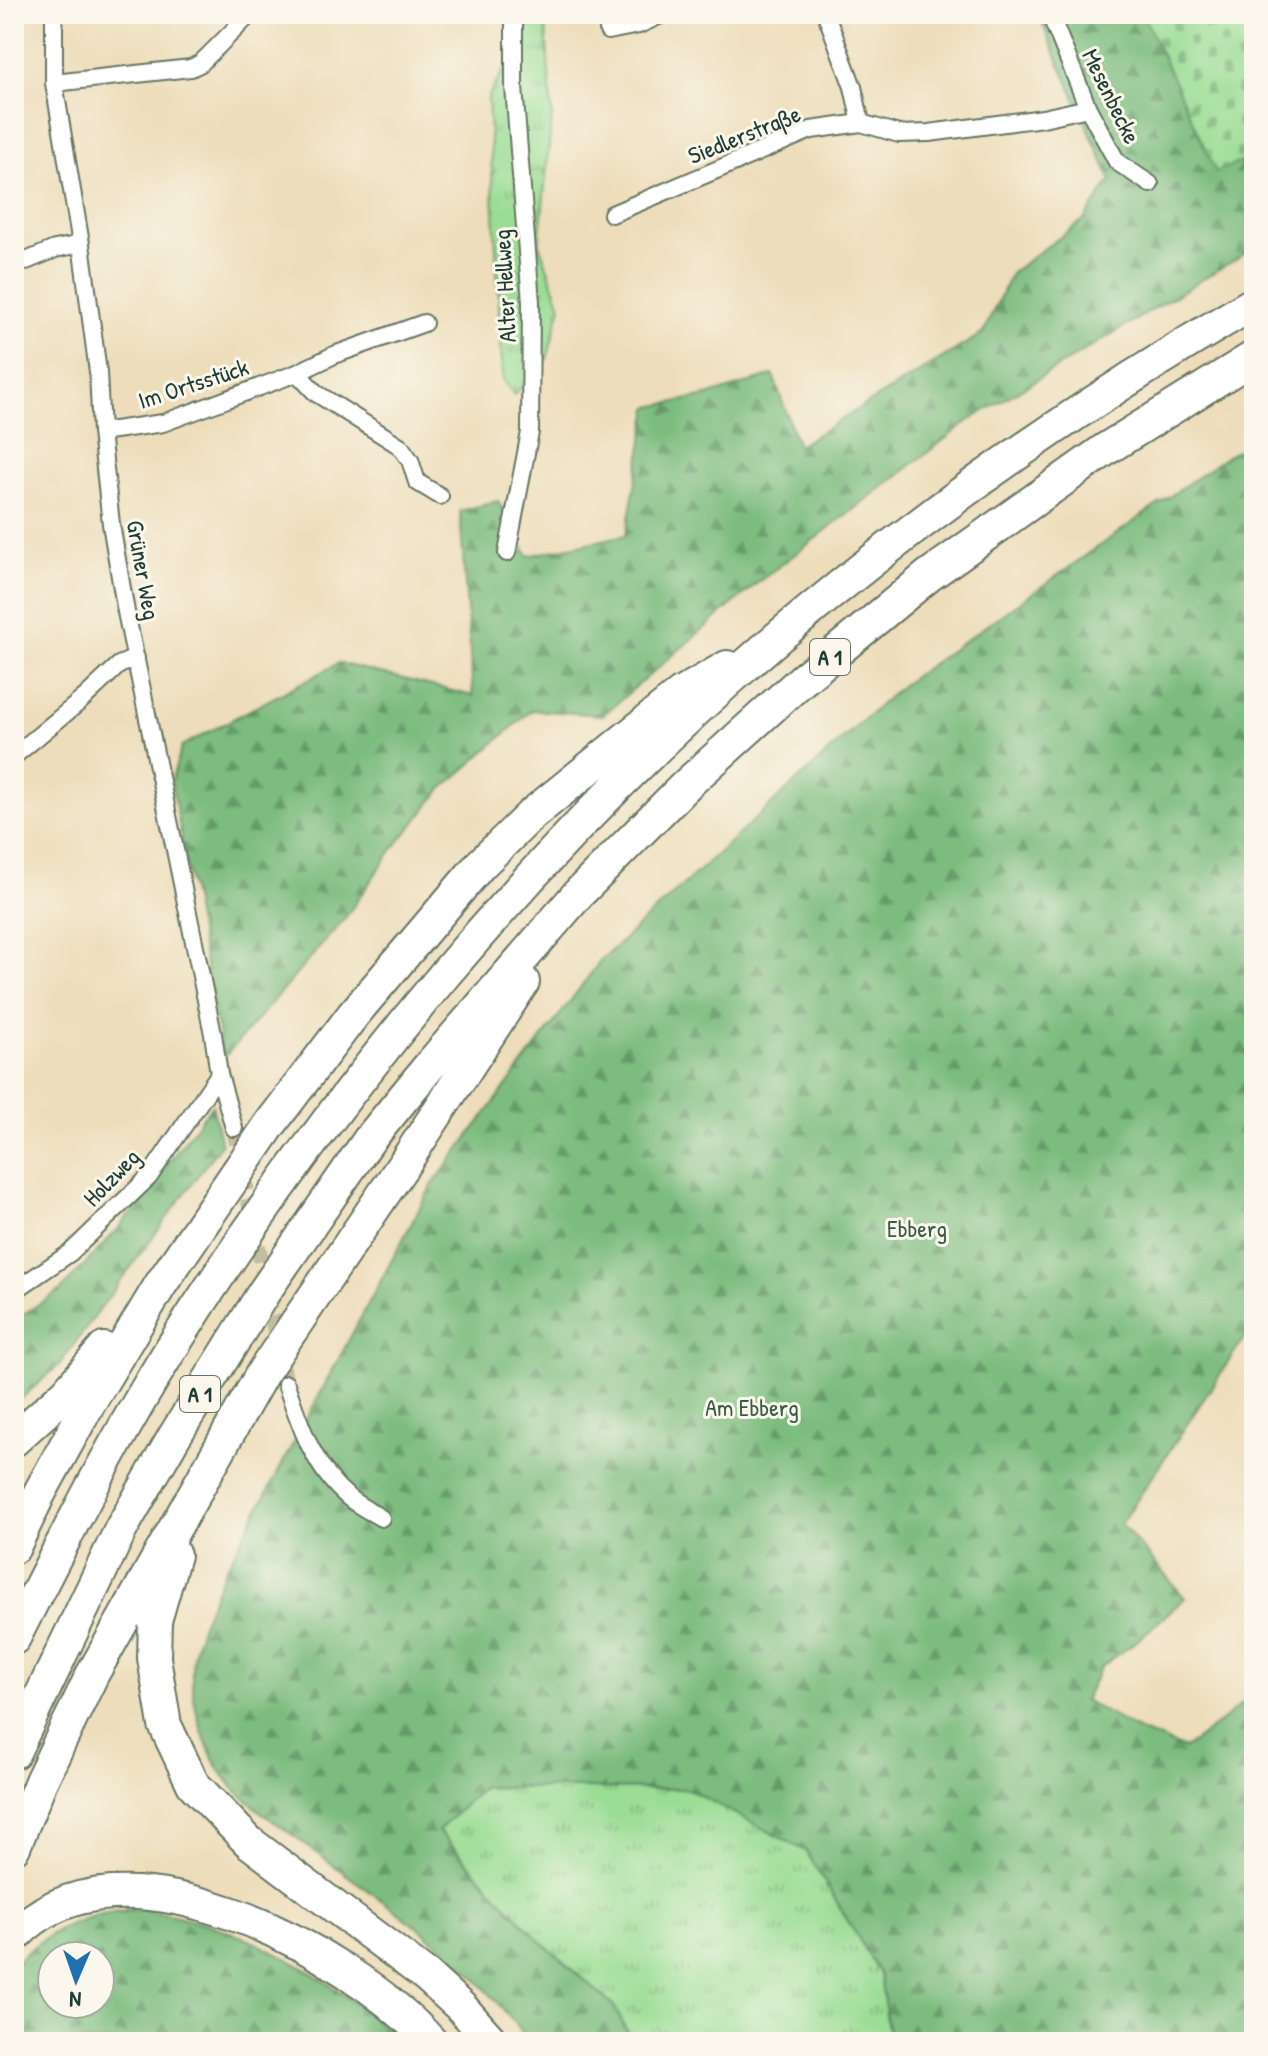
<svg xmlns="http://www.w3.org/2000/svg" width="1268" height="2056" font-family="'Patrick Hand',sans-serif">
  <style>
    .grass { fill: url(#grass-tufts); stroke: #5c8d64; stroke-width: 2 }
    .forest { fill: url(#forest-firs); stroke: #4d7c59; stroke-width: 2; fill-rule: evenodd }
    .cemetery { fill: url(#cemetery-stones); stroke: #5c8d64; stroke-width: 2 }
    .lines { fill: none; stroke-linecap: round; stroke-linejoin: round }
    .street-tunnel { stroke: #c4bd9f; stroke-width: 16; stroke-dasharray: 16 8; stroke-linecap: butt }
    .street-casing { stroke: #677563; stroke-width: 20 }
    .highway-casing { stroke: #677563; stroke-width: 36 }
    .street { stroke: #fff; stroke-width: 16 }
    .highway { stroke: #fff; stroke-width: 32 }
    .labels { text-anchor: middle; dominant-baseline: central; stroke-width: 6; stroke-linejoin: round; paint-order: stroke }
    .shield { fill: #fbf7ec; stroke: #61756b; stroke-width: 2 }
    .shield-label { font-size: 22px; font-weight: bold; fill: #1f3d34 }
    .street-label { font-size: 24px; fill: #1f3d34; stroke: #fbf7ec }
    .park-label { font-size: 24px; fill: #385d47; stroke: #fbf7ec }
  </style>
  <defs>
    <pattern id="grass-tufts" width="24" height="20" patternUnits="userSpaceOnUse" patternTransform="scale(2)"><rect width="24" height="20" fill="#9add94"/><path d="M3 7l-1-3M5 7V3M7 7l1-3M15 17l-1-3M17 17v-4M19 17l1-3" fill="none" stroke="#7db47a"/></pattern>
    <pattern id="forest-firs" width="22" height="20" patternUnits="userSpaceOnUse" patternTransform="scale(2)"><rect width="22" height="20" fill="#7bbc7e"/><path d="M5 1l3.5 6h-7zM16 11l3.5 6h-7z" fill="#649a68"/></pattern>
    <pattern id="cemetery-stones" width="16" height="16" patternUnits="userSpaceOnUse" patternTransform="scale(2)"><rect width="16" height="16" fill="#9add94"/><path d="M2 7V4a2 2 0 0 1 4 0v3zM10 15v-3a2 2 0 0 1 4 0v3z" fill="#7db47a"/></pattern>
  </defs>
  <rect width="100%" height="100%" fill="#fbf7ec"/>
  <filter id="ink" filterUnits="userSpaceOnUse"><feTurbulence type="fractalNoise" baseFrequency=".0125" numOctaves="2"/><feDisplacementMap in="SourceGraphic" scale="16" xChannelSelector="R" yChannelSelector="G"/><feConvolveMatrix kernelMatrix="1 2 1 2 8 2 1 2 1" color-interpolation-filters="sRGB"/></filter>
  <filter id="wash" filterUnits="userSpaceOnUse"><feTurbulence type="fractalNoise" baseFrequency=".006" numOctaves="4" result="noise"/><feDisplacementMap in="SourceGraphic" scale="32" xChannelSelector="R" yChannelSelector="G"/><feGaussianBlur stdDeviation="1.8" result="paint"/><feColorMatrix in="noise" values="0 0 0 0 0 0 0 0 0 0 0 0 0 0 0 0 0 1.4 0 .05"/><feComposite in="paint" operator="in"/></filter>
  <g filter="url(#wash)">
    <rect width="100%" height="100%" fill="#edddba"/>
    <path class="grass" d="M520 14H545L552 115 539 244 561 306 547 359 514 395 503 381 488 97 523 39Z
      M483 1787 688 1789 806 1851 880 1974 890 2042H632L614 2006 535 1936 438 1830Z"/>
    <path class="forest" d="M1038 14H1143L1216 171 1254 157V248L970 420 756 584 603 715 532 710 441 790 393 849 345 918 223 1059 171 781 182 746 339 663 473 696 460 511 498 501 528 556 626 535 649 407 707 396 773 375 798 446 983 333 1012 272 1085 219 1111 180Z
      M1254 441V1323L1121 1524 1185 1598 1138 1640 1101 1667 1084 1700 1139 1731 1185 1749 1250 1698 1254 1707V2042H890L880 1974 806 1851 688 1789 483 1787 438 1831 535 1936 614 2006 632 2042H530C503 2009 476 1975 443 1948 397 1909 345 1875 297 1838 269 1818 233 1795 216 1764 201 1736 188 1691 193 1658 197 1631 211 1603 221 1578L431 1187 601 960 902 685 1227 456Z
      M212 1105 221 1144 59 1365 14 1405V1320L61 1290 119 1228Z
      M135 1909C230 1918 333 1975 399 2042H14V1964C51 1927 84 1914 135 1909ZM52 1956H100V2004H52Z"/>
    <path class="cemetery" d="M1143 14H1254V157L1216 172Z"/>
  </g>
  <g filter="url(#ink)">
    <g class="lines">
      <path class="street-tunnel" d="M234 1128 286 1384"/>
      <defs>
        <path id="street" d="M54 14V83L81 244 98 372 101 432 111 524 126 612 213 1034 219 1074 234 1128
          M826 14 853 87 861 123
          M1050 14 1088 108 1117 162 1150 184
          M608 31 639 25 663 14
          M54 83 191 68 201 63 250 14
          M612 214 811 130 861 123 899 134 929 133 1043 118 1088 108
          M14 266 55 249 81 244
          M297 373 316 393 400 446 410 460 417 482 440 496
          M101 432 163 423 297 373 334 355 424 323
          M507 553 530 432 531 302 514 87V14
          M14 756 84 698 119 665 136 658
          M14 1291 70 1253 149 1177 219 1074
          M286 1384C300 1425 314 1469 349 1498 359 1506 371 1512 381 1518"/>
        <path id="highway" d="M14 1440 67 1392 104 1349
          M14 1547 40 1492 88 1405 161 1284 271 1123 353 1015 480 865 530 816 682 693 727 667
          M174 1555 155 1621 154 1658 165 1725 193 1784 249 1842 428 1977 462 2008 492 2042
          M14 1638C63 1541 112 1444 169 1352 332 1092 542 839 776 639 924 513 1086 401 1254 303
          M14 1752 121 1529 174 1437 264 1292 369 1140 431 1064 579 893 686 785 802 680 928 576 1106 449 1254 357
          M14 1847 41 1781 92 1675 263 1372 406 1161 523 982
          M14 1937C117 1824 351 1952 431 2042"/>
      </defs>
      <use href="#street" class="street-casing"/>
      <use href="#highway" class="highway-casing"/>
      <use href="#street" class="street"/>
      <use href="#highway" class="highway"/>
    </g>
  </g>
  <g class="labels">
    <g class="shield">
      <rect x="810" y="639" width="40" height="36" rx="6"/>
      <rect x="180" y="1376" width="40" height="36" rx="6"/>
    </g>
    <g class="shield-label">
      <text x="830" y="657">A 1</text>
      <text x="200" y="1394">A 1</text>
    </g>
    <g class="street-label">
      <text transform="translate(1112 96) rotate(64)">Mesenbecke</text>
      <text transform="translate(744 134) rotate(-22)">Siedlerstraße</text>
      <text transform="translate(504 286) rotate(-93)">Alter Hellweg</text>
      <text transform="translate(193 383) rotate(-18)">Im Ortsstück</text>
      <text transform="translate(144 570) rotate(80)">Grüner Weg</text>
      <text transform="translate(111 1177) rotate(-46)">Holzweg</text>
    </g>
    <g class="park-label">
      <text x="917" y="1228">Ebberg</text>
      <text x="752" y="1407">Am Ebberg</text>
    </g>
  </g>
  <rect width="1268" height="2056" fill="none" stroke="#fbf7ec" stroke-width="48"/>
  <g transform="translate(76 1980) rotate(182)"><circle r="38" fill="#fbf7ec" stroke="#a3ada2" stroke-width="2"/>
  <path d="M0-6L14 30L0 20L-14 30Z" fill="#1f6fb2"/>
  <text y="-12" font-size="22" font-weight="bold" text-anchor="middle" fill="#1f3d34">N</text>
  </g>
</svg>
